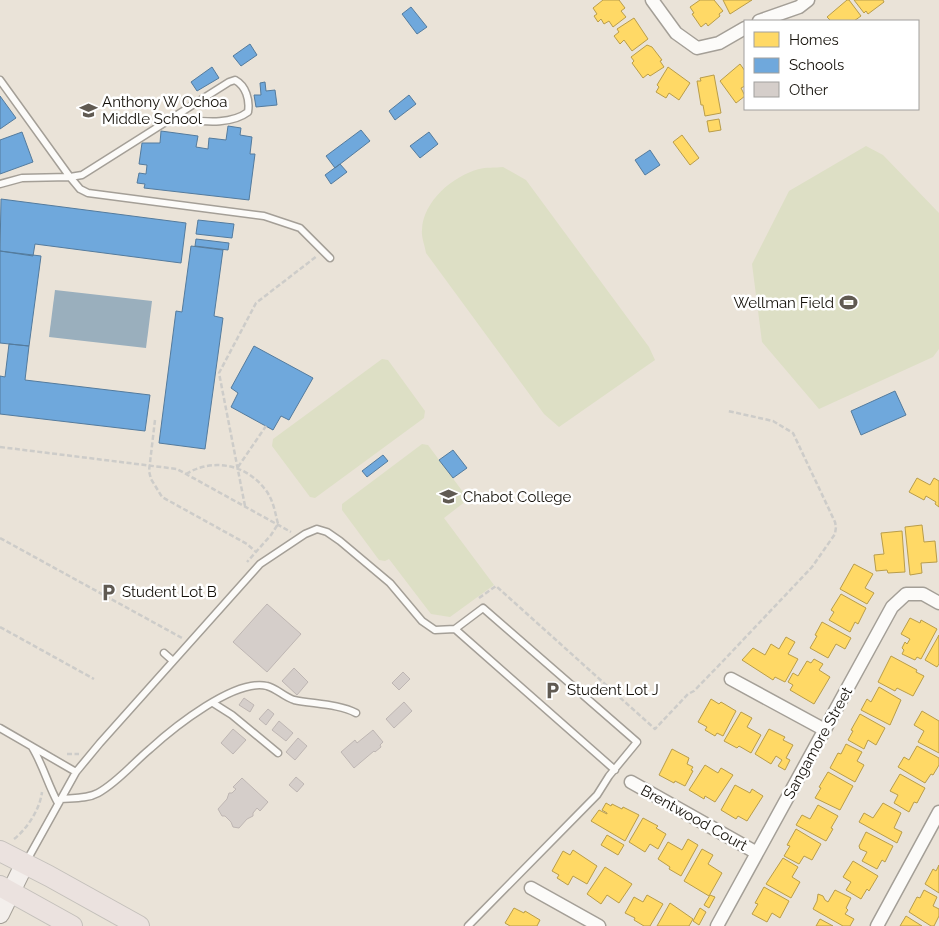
<svg xmlns="http://www.w3.org/2000/svg" width="939" height="926" font-family="Raleway,sans-serif">
  <style>
    .green { fill: #dddfc5 }
    .water { fill: #9aafbd }
    .homes { fill: #ffd966; stroke: #b99d4a }
    .schools { fill: #6fa8dc; stroke: #547b9d }
    .building { fill: #d5ceca; stroke: #beb6b3 }
    .lines { fill: none; stroke-linecap: round; stroke-linejoin: round }
    .lane-casing { stroke: #a49f97; stroke-width: 9 }
    .street-casing { stroke: #a49f97; stroke-width: 15 }
    .secondary-casing { stroke: #a49f97; stroke-width: 20 }
    .primary-casing { stroke: #c4c0bb; stroke-width: 22 }
    .path { stroke: #cdccc9; stroke-width: 2.5; stroke-dasharray: 5 2.5; stroke-linecap: butt }
    .lane { stroke: #fcfbf9; stroke-width: 6 }
    .street { stroke: #fcfbf9; stroke-width: 12 }
    .secondary { stroke: #f3efec; stroke-width: 18 }
    .primary { stroke: #ebe2df; stroke-width: 20 }
    .labels { text-anchor: middle; dominant-baseline: central; stroke-width: 5; stroke-linejoin: round; paint-order: stroke }
    .poi-label { font-size: 15px; fill: #15110a; stroke: #fff; text-anchor: start }
    .street-label { font-size: 15px; fill: #15110a; stroke: #fff }
  </style>
  <rect width="100%" height="100%" fill="#eae3d8"/>
  <path class="green" d="M866 146 883 155 939 213V349L933 357 819 409 762 342 752 264 789 191Z
    M503 167 526 180 649 347 655 360 559 427 544 414 426 253C425 246 421 237 422 230 423 201 453 176 479 169 486 167 495 168 503 167Z
    M382 359 388 360 425 411 424 418 315 498 310 497 272 446 273 439Z
    M422 444 428 445 466 496V501L444 518 494 585 450 617 431 614 389 559 385 561 379 560 342 510V504Z"/>
  <path class="water" d="M55 290 152 301 146 348 49 337Z"/>
  <path class="homes" d="M603 0H619L625 8 621 11 626 17 613 27 609 21 604 24 601 19 598 22 594 16 597 14 593 8Z
    M700 0H714L723 11 719 14 720 16 708 26 706 23 701 27 692 14 694 13 690 7Z
    M723 0H752L730 14Z
    M847 0H849L861 16 854 21H831L827 17Z
    M854 0H883L884 2 868 14 866 11 864 13Z
    M634 18 648 39 632 51 624 40 620 44 614 36 619 32 617 29Z
    M647 45 652 47 662 60 660 61 664 67 650 76 648 74 643 78 632 63 634 61 631 57Z
    M740 64 745 71V86L741 88 745 96 736 103 720 81Z
    M668 67 690 83 679 100 669 93 666 98 656 92 659 87 657 85Z
    M714 75 721 113 705 116 703 105H701L697 81H701L700 78Z
    M719 119 721 130 709 132 707 121Z
    M682 135 699 158 690 165 673 142Z
    M917 478 930 485 934 478 939 481V507L935 504 936 502 926 496 924 500 909 492Z
    M922 525 924 542 935 541 937 562 921 563 922 573 910 575 905 527Z
    M902 531 905 572 888 573 887 570 876 571 874 555 884 554 881 533Z
    M854 564 873 574 865 588 874 593 867 604 840 589Z
    M841 594 866 608 858 624 855 622 850 632 829 620 834 612 831 610Z
    M910 618 920 623 921 620 937 629 921 659 917 657 915 660 902 654 904 650 902 648 905 642 907 644 910 639 901 634Z
    M822 622 851 638 845 649 836 644 828 658 810 648 817 636 815 635Z
    M939 635V664L937 667 925 660Z
    M786 637 795 642 788 654 798 659 785 682 775 677 773 680 742 660 753 648 765 655 771 644 779 649Z
    M891 656 917 670 916 672 924 676 913 696 897 688 895 691 878 682Z
    M814 659 823 664 819 670 830 677 814 704 790 690 793 685 788 682 793 673 798 676 807 661 811 663Z
    M879 687 901 700 890 725 861 710 867 699 871 702Z
    M711 699 719 704 721 702 736 711 723 736 717 733 715 736 705 730 707 727 698 722Z
    M922 711 939 721V753L918 742 924 731 914 725Z
    M741 712 752 718 747 727 761 735 751 753 739 746 737 748 724 741Z
    M860 714 885 728 876 745 868 740 864 749 848 740 853 731 851 730Z
    M769 729 785 737 783 740 793 745 786 758 790 760 785 770 778 766 782 760 776 756 771 764 755 754Z
    M846 744 862 752 857 761 864 765 855 782 830 768 838 753 841 754Z
    M917 746 939 758V765L933 775 931 774 925 783 898 767 904 757 909 760Z
    M672 749 689 758 687 764 693 767 691 770 693 771 685 786 675 781 674 783 659 775Z
    M705 765 718 773 721 768 733 775 715 802 705 796 704 799 689 790Z
    M828 772 853 786 840 810 815 798 821 788 819 787Z
    M900 774 925 788 917 803 914 802 909 812 894 803 898 795 890 791Z
    M735 785 750 793 752 789 763 796 747 821 738 816 736 819 721 810Z
    M606 803 611 806 612 804 622 809 623 807 639 815 625 841 591 821 599 810 607 814V813L602 810Z
    M883 803 901 813 894 828 902 832 897 843 859 822 864 813 873 818Z
    M818 805 838 816 831 828 833 829 826 841 796 825 802 815 810 819Z
    M643 818 658 826 656 828 666 834 658 849 650 844 645 852 629 842Z
    M796 829 821 844 812 860 804 856 799 864 784 856 790 846 787 845Z
    M866 832 893 846 885 862 882 860 877 869 862 861 867 852 860 849 859 846Z
    M607 835 624 845 618 855 601 845Z
    M688 839 698 845 681 876 669 869 670 867 658 859 668 842 682 850Z
    M702 849 713 855 708 864 722 873 709 896 684 881Z
    M573 850 597 866 587 884 573 876 568 885 557 878 559 875 552 871 563 851 570 855Z
    M783 858 798 867 792 877 800 882 791 898 766 884Z
    M853 861 878 876 869 891 867 889 861 899 846 890 851 882 843 877Z
    M939 865V893L925 884 933 869 936 871Z
    M605 867 632 884 619 903 607 895 601 904 587 894Z
    M764 887 789 901 780 918 772 913 767 922 752 914 758 904 755 903Z
    M835 890 851 898 846 908 848 910 845 914 854 919 850 926H843L813 909 817 901 818 894 823 896 825 900 828 902Z
    M924 890 937 897 933 906 939 909V916L934 926H931L909 912 917 897 920 898Z
    M647 895 663 904 650 926H644L634 920 635 918 625 913 634 897 643 902Z
    M710 895 715 897 709 908 704 905Z
    M670 903 693 919 689 926H657Z
    M514 908 524 913 525 911 540 920 537 926H510L505 923Z
    M700 908 706 912 699 925 693 921Z
    M906 916 922 926H900Z
    M820 919 833 926H816Z"/>
  <path class="schools" d="M411 7 427 27 417 34 402 14Z
    M250 44 257 55 241 66 233 56Z
    M212 67 219 78 197 91 191 82Z
    M265 82 266 91 275 90 277 105 256 107 254 95H261L260 83Z
    M409 95 416 104 395 120 389 111Z
    M0 96 16 118 0 129Z
    M228 126 241 128 240 135 252 137 250 154H255L249 200 144 188 145 184 137 183 139 173 146 174 147 165 139 164 142 143H160L161 131 198 136 196 147 208 149 209 138 226 140Z
    M361 130 370 141 335 168 326 156Z
    M22 132 33 162 0 174V140Z
    M429 132 438 144 420 158 410 146Z
    M650 150 660 165 645 175 635 160Z
    M340 164 347 172 331 184 325 175Z
    M1 199 186 223 181 263 35 244 33 256 0 251Z
    M198 220 234 224 232 238 196 234Z
    M196 239 229 243 228 250 195 246Z
    M191 246 223 250 214 316 223 318 205 449 159 443 176 311 182 312Z
    M0 251 41 256 29 346 0 343Z
    M9 344 29 346 25 380 150 395 145 431 0 414V376L5 377Z
    M254 346 313 378 289 420 281 416 273 430 231 407 238 393 231 388Z
    M895 391 906 415 861 435 851 411Z
    M453 450 467 468 453 478 439 460Z
    M383 455 388 461 367 477 362 471Z"/>
  <path class="building" d="M267 604 301 634 267 672 233 642Z
    M294 668 308 682 297 695 282 681Z
    M403 672 410 679 399 690 392 683Z
    M244 698 254 705 250 712 239 705Z
    M404 702 412 711 394 728 386 719Z
    M268 709 274 714 266 725 259 719Z
    M279 721 293 733 286 741 272 730Z
    M233 729 246 740 233 754 221 743Z
    M373 730 383 742 380 745 381 747 375 752 374 751 354 768 341 752 355 740 357 743Z
    M298 738 307 746 295 760 286 752Z
    M296 777 304 784 297 792 289 785Z
    M242 778 268 802 260 811 257 808 253 813V816L247 819 239 828 233 827 231 822 225 816H222L218 809 227 799 229 793H232L236 789 233 787Z"/>
  <g class="lines">
    <defs>
      <path id="lane" d="M0 80 70 177 80 189 88 193 264 216 300 228 330 258
        M0 184 22 178 70 177 82 175 229 82 235 80C246 86 250 100 248 112 228 127 196 120 172 119
        M455 629 615 770
        M164 653 173 661
        M213 703 232 715 278 753
        M0 728 76 772
        M32 747C43 765 48 785 58 803
        M61 799C73 798 87 799 98 793 118 782 133 763 150 749 173 728 235 678 267 686 276 688 284 697 294 700 313 704 339 704 356 713
        M26 862 76 772 100 743 260 564 305 534 317 529 327 532 340 541 390 583 422 621 435 630 455 629 483 608 637 742 609 776 597 795 468 926"/>
      <path id="street" d="M652 0 676 33 697 48 719 43 745 28
        M759 21 799 7 808 0
        M731 679 825 730
        M631 782 757 853
        M531 888 599 926
        M717 926 892 607 906 594H923L939 603
        M877 926 939 812"/>
      <path id="secondary" d="M0 914 24 865"/>
      <path id="primary" d="M0 851 49 876 139 926
        M0 886 72 926"/>
    </defs>
    <use href="#lane" class="lane-casing"/>
    <use href="#street" class="street-casing"/>
    <use href="#secondary" class="secondary-casing"/>
    <use href="#primary" class="primary-casing"/>
    <path class="path" d="M155 420 149 471 151 479 162 497 247 544 255 551
      M0 447 177 469 291 532
      M238 467 266 426
      M186 474C212 458 245 464 264 488 273 498 275 512 278 524L271 535 247 562
      M245 506 219 373 256 303 317 256
      M0 538 182 638
      M479 598 496 586 655 729 688 694 694 691 724 660 812 567 835 534 836 527 835 522 793 433 773 421 728 411
      M0 627 94 679
      M67 754H79
      M14 839C27 829 40 809 42 792"/>
    <use href="#lane" class="lane"/>
    <use href="#street" class="street"/>
    <use href="#secondary" class="secondary"/>
    <use href="#primary" class="primary"/>
  </g>
  <defs>
    <symbol id="school-bare" viewBox="-9 -9 18 18"><path d="M0-5L7-2L0 1L-7-2ZM-4 1L0 2.5L4 1V4Q0 6-4 4Z" fill="#605a52" stroke="#fff" stroke-width="2.5" paint-order="stroke"/></symbol>
    <symbol id="stadium-bare" viewBox="-9 -9 18 18"><path d="M0-5a6.5 5 0 1 0 0 10a6.5 5 0 1 0 0-10ZM-3.5-1.8h7v3.6h-7Z" fill="#605a52" stroke="#fff" stroke-width="2.5" paint-order="stroke"/></symbol>
    <symbol id="university-bare" viewBox="-9 -9 18 18"><path d="M0-5L7-2L0 1L-7-2ZM-4 1L0 2.5L4 1V4Q0 6-4 4Z" fill="#605a52" stroke="#fff" stroke-width="2.5" paint-order="stroke"/></symbol>
    <symbol id="parking-bare" viewBox="-9 -9 18 18"><path d="M-3.5-5.5H1a3.5 3.5 0 0 1 0 7H-1V5.5H-3.5ZM-1-3.4V-.6H.8a1.4 1.4 0 0 0 0-2.8Z" fill="#605a52" stroke="#fff" stroke-width="2.5" paint-order="stroke"/></symbol>
  </defs>
  <g fill-rule="evenodd">
    <use href="#school-bare" x="76" y="98" width="25" height="25"/>
    <use href="#stadium-bare" x="836" y="290" width="25" height="25"/>
    <use href="#university-bare" x="436" y="484" width="25" height="25"/>
    <use href="#parking-bare" x="96" y="580" width="25" height="25"/>
    <use href="#parking-bare" x="540" y="678" width="25" height="25"/>
  </g>
  <g class="labels">
    <g class="poi-label">
      <text x="102" y="102">Anthony W Ochoa<tspan x="102" dy="17">Middle School</tspan></text>
      <text x="834" y="303" text-anchor="end">Wellman Field</text>
      <text x="463" y="497">Chabot College</text>
      <text x="122" y="592">Student Lot B</text>
      <text x="567" y="690">Student Lot J</text>
    </g>
    <g class="street-label">
      <text transform="translate(818 743) rotate(-61)">Sangamore Street</text>
      <text transform="translate(694 818) rotate(29)">Brentwood Court</text>
    </g>
  </g>
  <rect x="744" y="20" width="175" height="90" fill="#ffffff" stroke="#a1a09d"/>
  <rect x="754" y="32" width="25" height="15" fill="#ffd966" stroke="#a1a09d"/>
  <text x="789" y="45" font-size="15" fill="#15110a">Homes</text>
  <rect x="754" y="58" width="25" height="15" fill="#6fa8dc" stroke="#a1a09d"/>
  <text x="789" y="70" font-size="15" fill="#15110a">Schools</text>
  <rect x="754" y="82" width="25" height="15" fill="#d5ceca" stroke="#a1a09d"/>
  <text x="789" y="95" font-size="15" fill="#15110a">Other</text>
</svg>
